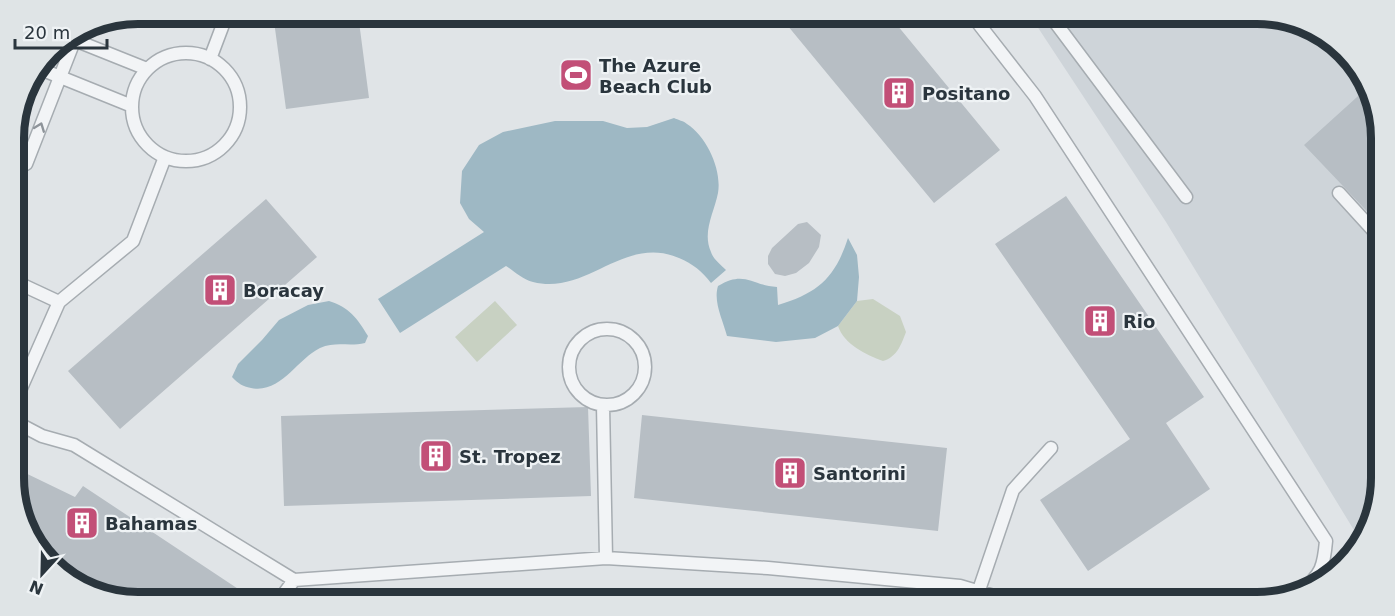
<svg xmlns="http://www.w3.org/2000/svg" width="1395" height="616" font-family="'DejaVu Sans',sans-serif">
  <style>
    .built { fill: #ced4d9 }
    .green { fill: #c8d1c2 }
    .water { fill: #9eb8c4 }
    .building { fill: #b7bec4 }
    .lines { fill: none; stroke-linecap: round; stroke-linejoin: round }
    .lane-casing { stroke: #a6acb1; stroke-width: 15 }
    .lane { stroke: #f2f4f6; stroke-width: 12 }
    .oneway { stroke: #8e949a }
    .labels { text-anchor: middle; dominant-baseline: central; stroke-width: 4.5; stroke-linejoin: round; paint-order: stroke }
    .poi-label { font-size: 18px; font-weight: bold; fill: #2a353d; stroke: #eff3f5; text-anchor: start }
    .rim { fill: none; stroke: #2a353d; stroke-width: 8 }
  </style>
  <rect width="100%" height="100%" fill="#e0e4e7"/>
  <path class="built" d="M1029 14H1257L1305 23 1356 62 1380 121 1381 479 1372 526 1360 540 1166 222Z"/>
  <path class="green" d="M873 299 900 316 906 332C901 345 897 357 883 361 866 355 844 344 838 326L857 301Z
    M495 301 517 325 477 362 455 337Z"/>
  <path class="water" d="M674 118C678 120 684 121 687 124 707 137 722 170 718 193 714 213 702 232 711 252 713 259 721 265 726 270L711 283C702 271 693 264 679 258 624 234 587 296 533 282 523 280 514 271 506 266L400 333 378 299 484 232 469 219 460 203 462 171 479 145 503 132 555 121H603L627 128 647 127Z
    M848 238 857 255 859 277 857 301 838 326 815 338 776 342 727 336C723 320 713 302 718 286 745 270 750 285 777 287L778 305C818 293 835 278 848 238Z
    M329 301C349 307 357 318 368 336L365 343C349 347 336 341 320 348 297 359 281 394 251 388 242 386 239 384 232 377L238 364 262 340 279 320 308 305Z"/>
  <path class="building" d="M273 14H358L369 98 286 109Z
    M778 14H888L1000 150 934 203Z
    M1367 88 1380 121 1381 226 1304 145Z
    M1066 196 1204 397 1166 423 1210 489 1088 571 1040 500 1130 439 995 244Z
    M266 199 317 257 120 429 68 371Z
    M807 222 821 235 819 247 809 263 796 273 785 276 775 274 768 264V256L772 248 798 224Z
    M588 407 591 496 284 506 281 416Z
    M642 415 947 448 938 531 634 498Z
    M15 468 75 497 83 486 258 602 138 603 90 593 39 554 15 495Z"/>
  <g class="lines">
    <defs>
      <path id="lane" d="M971 14 1035 96 1326 541C1324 564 1322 576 1301 590
        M1049 14 1186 197
        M67 37 147 69
        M132 107a54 54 0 1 1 108 0a54 54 0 1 1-108 0Z
        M210 59 227 14
        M38 68 132 106
        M14 168 26 164 78 31
        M1339 193 1381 239
        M14 281 59 302
        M569 367a38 38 0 1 1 76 0a38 38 0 1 1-76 0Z
        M14 404 59 302 133 241 165 157
        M603 405 606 558
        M14 412 23 426 42 436 74 445 294 580 606 558 768 568 960 586 1014 602
        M979 590 1013 490 1051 448
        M278 602 294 580"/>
    </defs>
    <use href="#lane" class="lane-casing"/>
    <use href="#lane" class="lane"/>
  </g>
  <defs><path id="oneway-chevron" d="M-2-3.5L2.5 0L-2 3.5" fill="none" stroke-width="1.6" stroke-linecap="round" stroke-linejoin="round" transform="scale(1.5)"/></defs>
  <use class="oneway" href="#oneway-chevron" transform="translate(40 127) rotate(-69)"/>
  <defs>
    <symbol id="stadium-square" viewBox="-11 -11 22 22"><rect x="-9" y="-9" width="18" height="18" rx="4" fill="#c24f77" stroke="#eff3f5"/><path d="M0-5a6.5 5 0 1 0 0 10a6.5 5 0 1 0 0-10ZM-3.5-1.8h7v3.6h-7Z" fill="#fff"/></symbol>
    <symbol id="building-square" viewBox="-11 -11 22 22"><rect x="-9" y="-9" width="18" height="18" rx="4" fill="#c24f77" stroke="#eff3f5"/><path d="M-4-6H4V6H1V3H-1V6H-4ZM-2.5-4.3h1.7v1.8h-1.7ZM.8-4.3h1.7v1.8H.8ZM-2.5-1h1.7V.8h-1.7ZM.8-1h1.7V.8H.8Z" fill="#fff"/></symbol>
  </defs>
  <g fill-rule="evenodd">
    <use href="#stadium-square" x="557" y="56" width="38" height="38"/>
    <use href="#building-square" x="880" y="74" width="38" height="38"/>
    <use href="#building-square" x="201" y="271" width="38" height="38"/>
    <use href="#building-square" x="1081" y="302" width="38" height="38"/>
    <use href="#building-square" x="417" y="437" width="38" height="38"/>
    <use href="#building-square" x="771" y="454" width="38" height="38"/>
    <use href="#building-square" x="63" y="504" width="38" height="38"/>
  </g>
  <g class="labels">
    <g class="poi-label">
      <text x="599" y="65">The Azure<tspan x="599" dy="21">Beach Club</tspan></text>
      <text x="922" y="93">Positano</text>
      <text x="243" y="290">Boracay</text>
      <text x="1123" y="321">Rio</text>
      <text x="459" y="456">St. Tropez</text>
      <text x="813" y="473">Santorini</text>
      <text x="105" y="523">Bahamas</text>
    </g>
  </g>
  <path d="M0 0H1395V616H0ZM138 24H1257A114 114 0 0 1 1371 138V478A114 114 0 0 1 1257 592H138A114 114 0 0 1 24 478V138A114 114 0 0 1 138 24Z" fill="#dfe4e6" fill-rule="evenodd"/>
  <path class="rim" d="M138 24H1257A114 114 0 0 1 1371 138V478A114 114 0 0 1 1257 592H138A114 114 0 0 1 24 478V138A114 114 0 0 1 138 24Z"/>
  <g transform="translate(42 574) rotate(202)" stroke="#eff3f5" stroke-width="4.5" paint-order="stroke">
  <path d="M0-4.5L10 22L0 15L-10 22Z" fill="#2a353d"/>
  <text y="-9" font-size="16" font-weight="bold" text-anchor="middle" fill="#2a353d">N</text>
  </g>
  <path d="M15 39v9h92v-9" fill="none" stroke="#2a353d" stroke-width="3"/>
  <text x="24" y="39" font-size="18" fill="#2a353d" stroke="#eff3f5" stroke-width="4.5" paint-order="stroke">20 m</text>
</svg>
